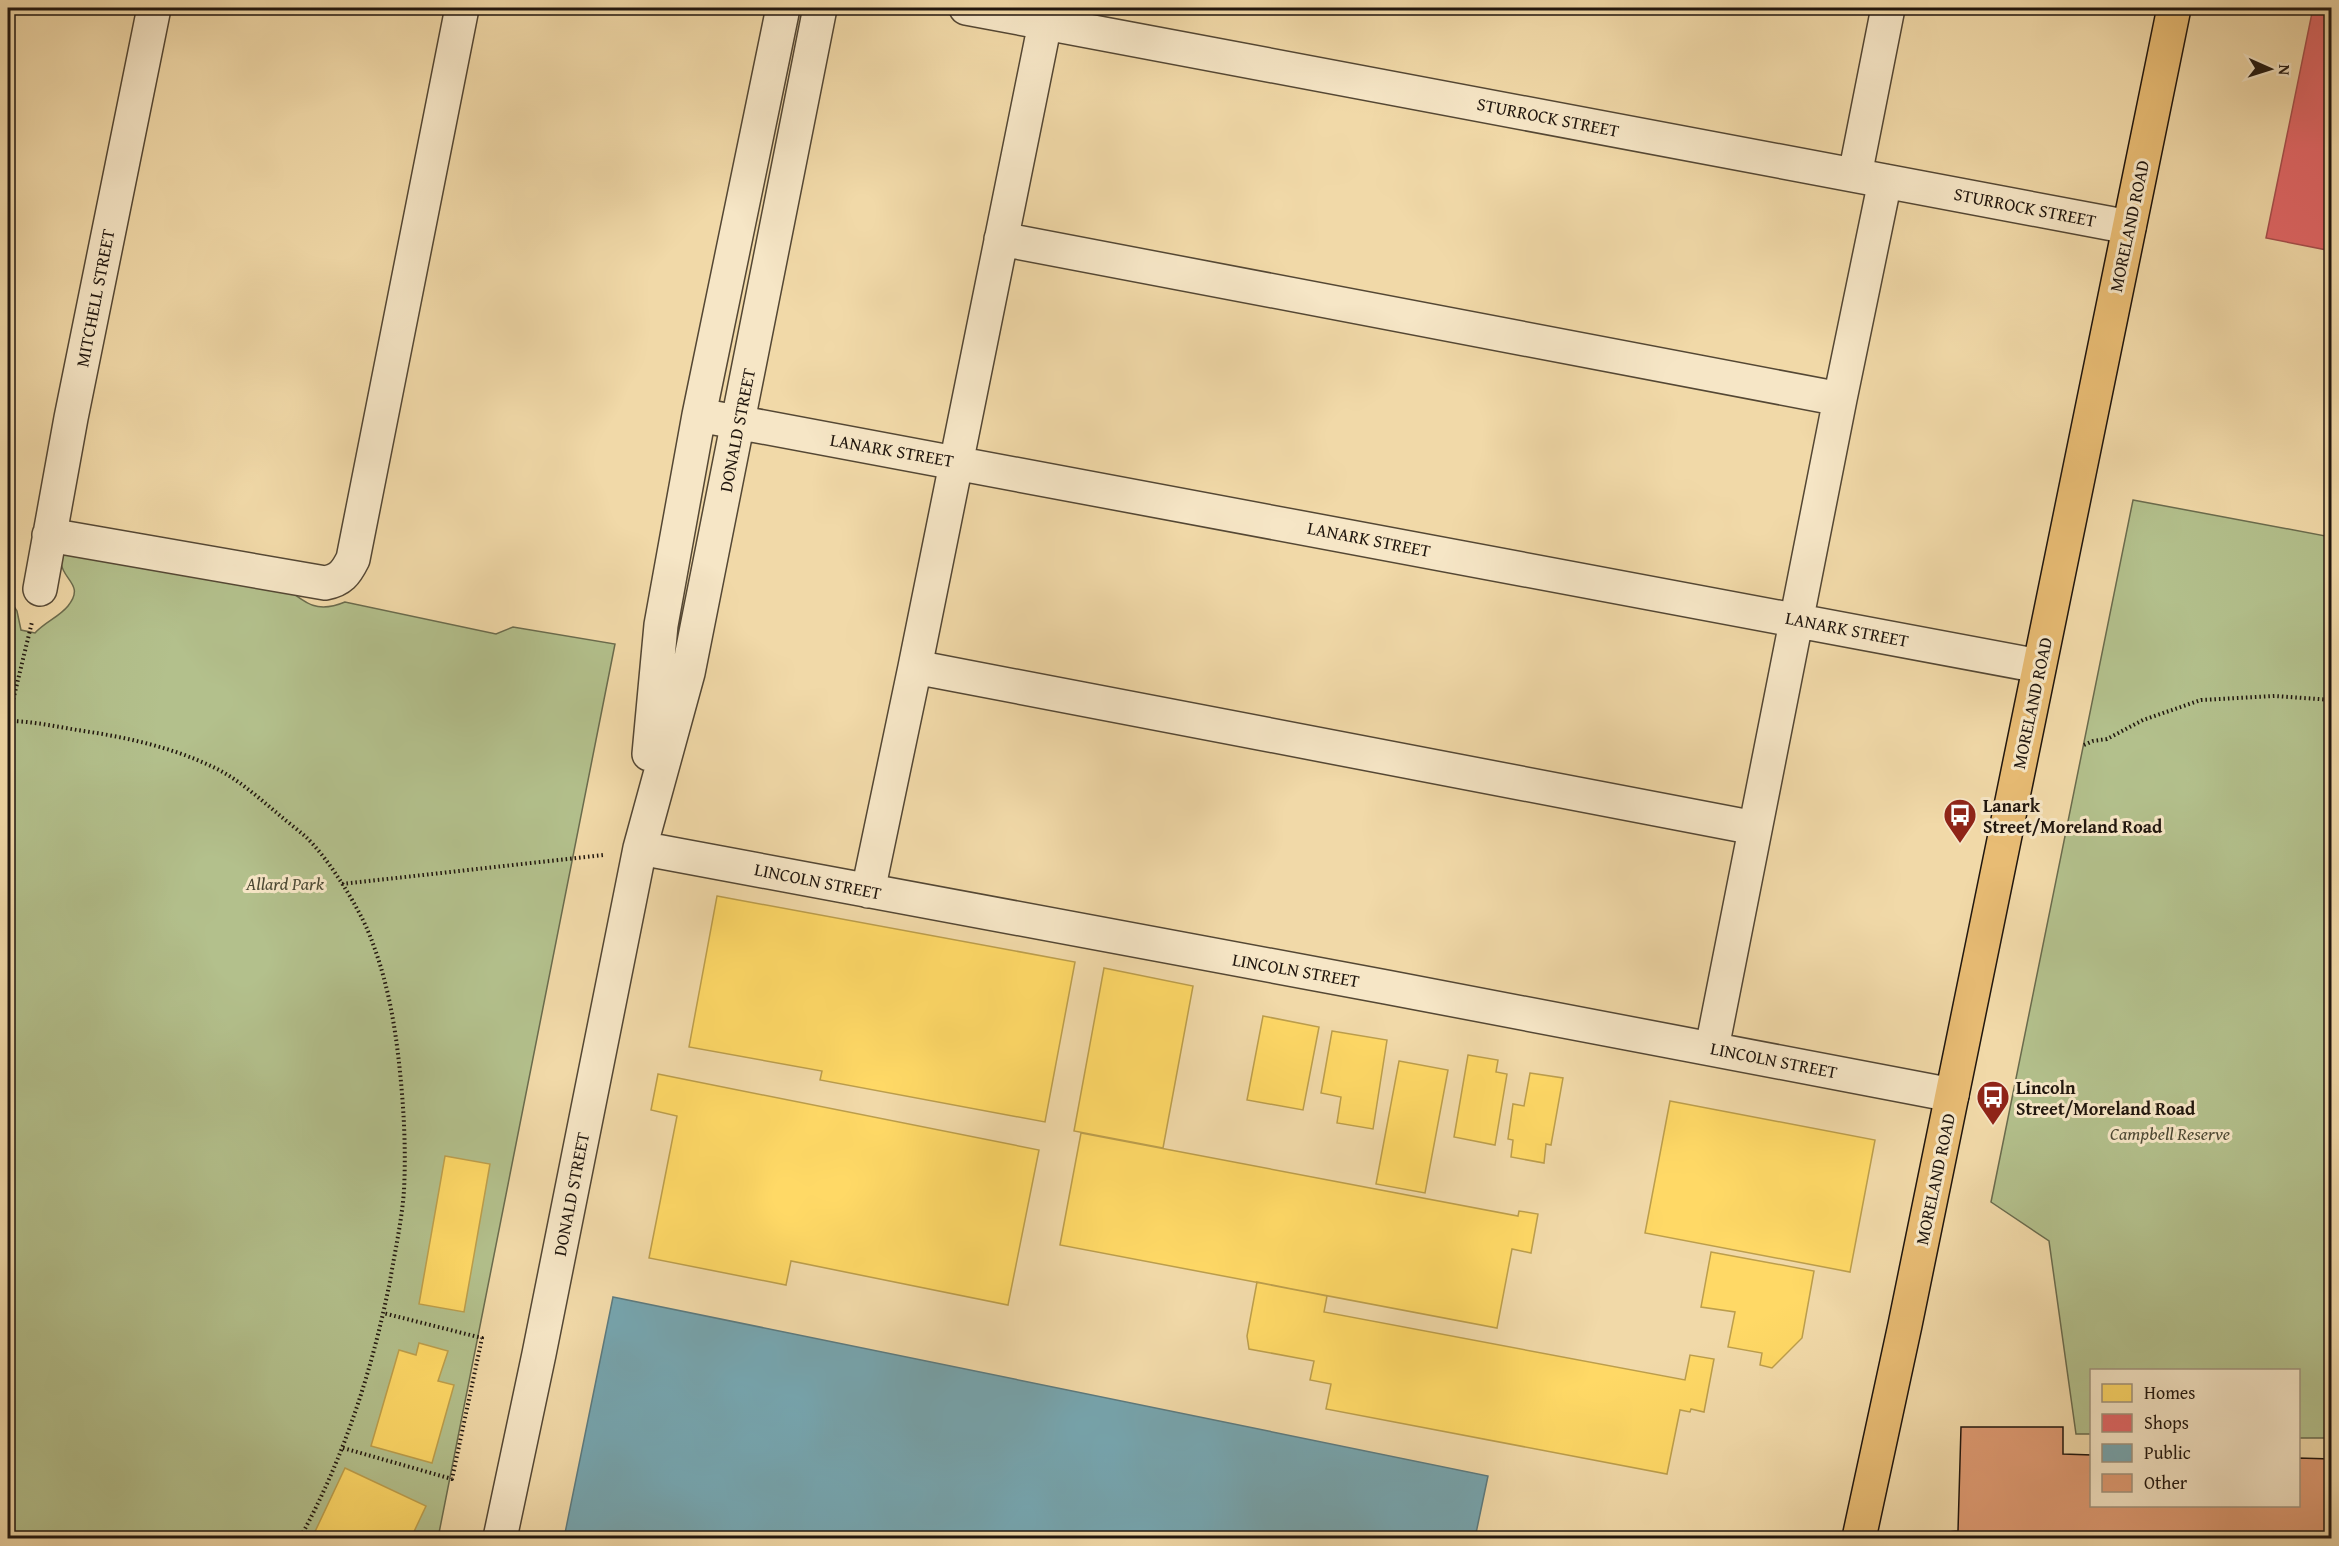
<svg xmlns="http://www.w3.org/2000/svg" width="2339" height="1546" font-family="'Gentium Book Plus',serif">
  <style>
    .green { fill: #b3c08c; stroke: #6a6b4d; stroke-width: 1.5 }
    .homes { fill: #ffd966; stroke: #bc9e4c; stroke-width: 1.5 }
    .shops { fill: #e06666; stroke: #a64e4c; stroke-width: 1.5 }
    .public { fill: #76a5af; stroke: #5c7a7f; stroke-width: 1.5 }
    .building { fill: #df9b73; stroke: #20160e; stroke-width: 1.5 }
    .lines { fill: none; stroke-linecap: round; stroke-linejoin: round }
    .minor-casing { stroke: #544734; stroke-width: 36 }
    .major-casing { stroke: #20160e; stroke-width: 36 }
    .path { stroke: #20160e; stroke-width: 4; stroke-dasharray: 1.5 3; stroke-linecap: butt }
    .minor { stroke: #f6e6c6; stroke-width: 33 }
    .major { stroke: #e8bc74; stroke-width: 33 }
    .labels { text-anchor: middle; dominant-baseline: central; stroke-width: 6; stroke-linejoin: round; paint-order: stroke }
    .street-label { font-size: 18px; fill: #20160e; stroke: #f6e6c6 }
    .poi-label { font-size: 18px; font-weight: bold; fill: #20160e; stroke: #f6e6c6; text-anchor: start }
    .park-label { font-size: 18px; font-style: italic; fill: #4c4934; stroke: #f6e6c6 }
  </style>
  <rect width="100%" height="100%" fill="#f1d9a8"/>
  <filter id="stains"><feTurbulence type="fractalNoise" baseFrequency=".00333" numOctaves="4"/><feColorMatrix values="0 0 0 0 .2 0 0 0 0 .09 0 0 0 0 .02 0 0 0 .5 -.17"/></filter>
  <radialGradient id="worn" r=".72"><stop offset=".6" stop-color="#630" stop-opacity="0"/><stop offset="1" stop-color="#630" stop-opacity=".3"/></radialGradient>
  <path class="green" d="M2133 500 2331 537V1438H2299L2298 1370H2092L2091 1434H2076L2049 1241 1991 1202Z
    M64 544 283 585C305 603 316 614 345 602L496 634 513 627 615 644 438 1538H8V597L17 611 21 630 35 633C45 622 59 617 68 606 85 585 63 580 61 563 61 557 63 550 64 544Z"/>
  <path class="homes" d="M717 896 1075 962 1045 1122 820 1080 822 1071 689 1047Z
    M1104 968 1193 986 1163 1148 1074 1131Z
    M1263 1016 1319 1027 1303 1110 1247 1100Z
    M1332 1031 1387 1040 1373 1129 1337 1123 1341 1097 1321 1093Z
    M1468 1055 1498 1060 1496 1072 1507 1074 1495 1145 1454 1137Z
    M1399 1061 1448 1070 1425 1193 1376 1184Z
    M1530 1073 1563 1078 1551 1145 1546 1144 1544 1163 1511 1157 1513 1140 1508 1139 1513 1104 1524 1106Z
    M658 1074 1039 1150 1008 1305 791 1261 786 1285 649 1258 677 1116 651 1110Z
    M1670 1101 1875 1140 1850 1272 1645 1233Z
    M1081 1133 1518 1216 1519 1211 1538 1214 1531 1253 1512 1249 1497 1328 1060 1245Z
    M445 1156 490 1164 464 1312 419 1304Z
    M1711 1252 1814 1271 1802 1338 1772 1368 1760 1365 1762 1353 1728 1347 1735 1312 1701 1307Z
    M1257 1282 1327 1296 1324 1312 1685 1380 1690 1355 1714 1359 1704 1412 1691 1409 1690 1412 1680 1410 1667 1474 1326 1409 1331 1384 1310 1380 1314 1361 1249 1349 1247 1336Z
    M419 1343 448 1351 438 1381 454 1385 432 1463 371 1446 399 1350 416 1355Z
    M345 1468 426 1506 411 1538H312Z"/>
  <path class="shops" d="M2313 8H2332V251L2266 238Z"/>
  <path class="public" d="M613 1297 1488 1476 1475 1538H564Z"/>
  <path class="building" d="M1961 1427H2063V1454L2092 1455V1506H2298V1458L2332 1459V1538H1941L1948 1532 1958 1531Z"/>
  <g class="lines">
    <defs>
      <path id="minor" d="M966 8 2129 227
        M1855 175 1888 8
        M1001 239 1840 399
        M699 415 2039 666
        M49 535 325 583C341 580 346 573 353 559L462 8
        M40 589 71 418 154 8
        M915 667 1755 828
        M649 754 661 625 699 415 783 8
        M640 848 1386 987 1952 1095
        M868 891 915 667 1045 23
        M1712 1048 1840 399 1885 181
        M500 1538 539 1354 640 848 688 673 820 8"/>
      <path id="major" d="M1859 1538 1905 1325 2174 8"/>
    </defs>
    <use href="#minor" class="minor-casing"/>
    <use href="#major" class="major-casing"/>
    <path class="path" d="M8 721C30 721 54 726 77 730 126 737 177 748 221 771 241 782 259 798 277 813 286 821 297 829 306 837 328 858 356 903 368 931 387 977 395 1023 400 1072 404 1111 406 1151 404 1190 402 1220 395 1251 390 1281 372 1371 344 1458 300 1538
      M8 721 32 622
      M2084 745 2093 741 2107 739 2143 720 2201 700 2275 696 2332 700
      M342 884 603 855
      M343 1448 452 1479 482 1338 383 1313"/>
    <use href="#minor" class="minor"/>
    <use href="#major" class="major"/>
  </g>
  <defs>
    <symbol id="bus-pin" viewBox="-11 -11 22 30"><path d="M0 17L-7.5 6A9.5 9.5 0 1 1 7.5 6Z" fill="#8f2418" stroke="#f6e6c6"/><path d="M-5-6H5V4H4V6H2V4H-2V6H-4V4H-5ZM-3.5-4V0h7V-4ZM-3.5 1.2v1.5H-2V1.2ZM2 1.2v1.5H3.5V1.2Z" fill="#fff"/></symbol>
  </defs>
  <g fill-rule="evenodd">
    <use href="#bus-pin" x="1941" y="796" width="38" height="52"/>
    <use href="#bus-pin" x="1974" y="1078" width="38" height="52"/>
  </g>
  <g class="labels">
    <g class="street-label">
      <text transform="translate(1548 117) rotate(11)">STURROCK STREET</text>
      <text transform="translate(2025 207) rotate(11)">STURROCK STREET</text>
      <text transform="translate(2129 226) rotate(-78)">MORELAND ROAD</text>
      <text transform="translate(95 298) rotate(-79)">MITCHELL STREET</text>
      <text transform="translate(737 430) rotate(-79)">DONALD STREET</text>
      <text transform="translate(892 450) rotate(10)">LANARK STREET</text>
      <text transform="translate(1369 539) rotate(11)">LANARK STREET</text>
      <text transform="translate(1847 629) rotate(11)">LANARK STREET</text>
      <text transform="translate(2032 703) rotate(-78)">MORELAND ROAD</text>
      <text transform="translate(818 881) rotate(11)">LINCOLN STREET</text>
      <text transform="translate(1296 970) rotate(10)">LINCOLN STREET</text>
      <text transform="translate(1774 1060) rotate(11)">LINCOLN STREET</text>
      <text transform="translate(1935 1179) rotate(-78)">MORELAND ROAD</text>
      <text transform="translate(571 1194) rotate(-79)">DONALD STREET</text>
    </g>
    <g class="poi-label">
      <text x="1983" y="805">Lanark<tspan x="1983" dy="21">Street/Moreland Road</tspan></text>
      <text x="2016" y="1087">Lincoln<tspan x="2016" dy="21">Street/Moreland Road</tspan></text>
    </g>
    <g class="park-label">
      <text x="285" y="883">Allard Park</text>
      <text x="2170" y="1133">Campbell Reserve</text>
    </g>
  </g>
  <rect width="2339" height="1546" fill="none" stroke="#f1d9a8" stroke-width="30"/>
  <rect x="9" y="9" width="2321" height="1528" fill="none" stroke="#20160e" stroke-width="3"/>
  <rect x="15" y="15" width="2309" height="1516" fill="none" stroke="#20160e" stroke-width="1.5"/>
  <rect x="2090" y="1369" width="210" height="138" fill="#f6e6c6" stroke="#a0937c" stroke-width="1.5"/>
  <rect x="2102" y="1384" width="30" height="18" fill="#ffd966" stroke="#a0937c" stroke-width="1.5"/>
  <text x="2144" y="1399" font-size="18" fill="#20160e">Homes</text>
  <rect x="2102" y="1414" width="30" height="18" fill="#e06666" stroke="#a0937c" stroke-width="1.5"/>
  <text x="2144" y="1429" font-size="18" fill="#20160e">Shops</text>
  <rect x="2102" y="1444" width="30" height="18" fill="#76a5af" stroke="#a0937c" stroke-width="1.5"/>
  <text x="2144" y="1459" font-size="18" fill="#20160e">Public</text>
  <rect x="2102" y="1474" width="30" height="18" fill="#df9b73" stroke="#a0937c" stroke-width="1.5"/>
  <text x="2144" y="1489" font-size="18" fill="#20160e">Other</text>
  <g transform="translate(2270 69) rotate(93)" stroke="#f6e6c6" stroke-width="4.5" paint-order="stroke">
  <path d="M0-4.5L10 22L0 15L-10 22Z" fill="#20160e"/>
  <text y="-9" font-size="16" font-weight="bold" text-anchor="middle" fill="#20160e">N</text>
  </g>
  <rect width="100%" height="100%" filter="url(#stains)"/>
  <rect width="100%" height="100%" fill="url(#worn)"/>
</svg>
